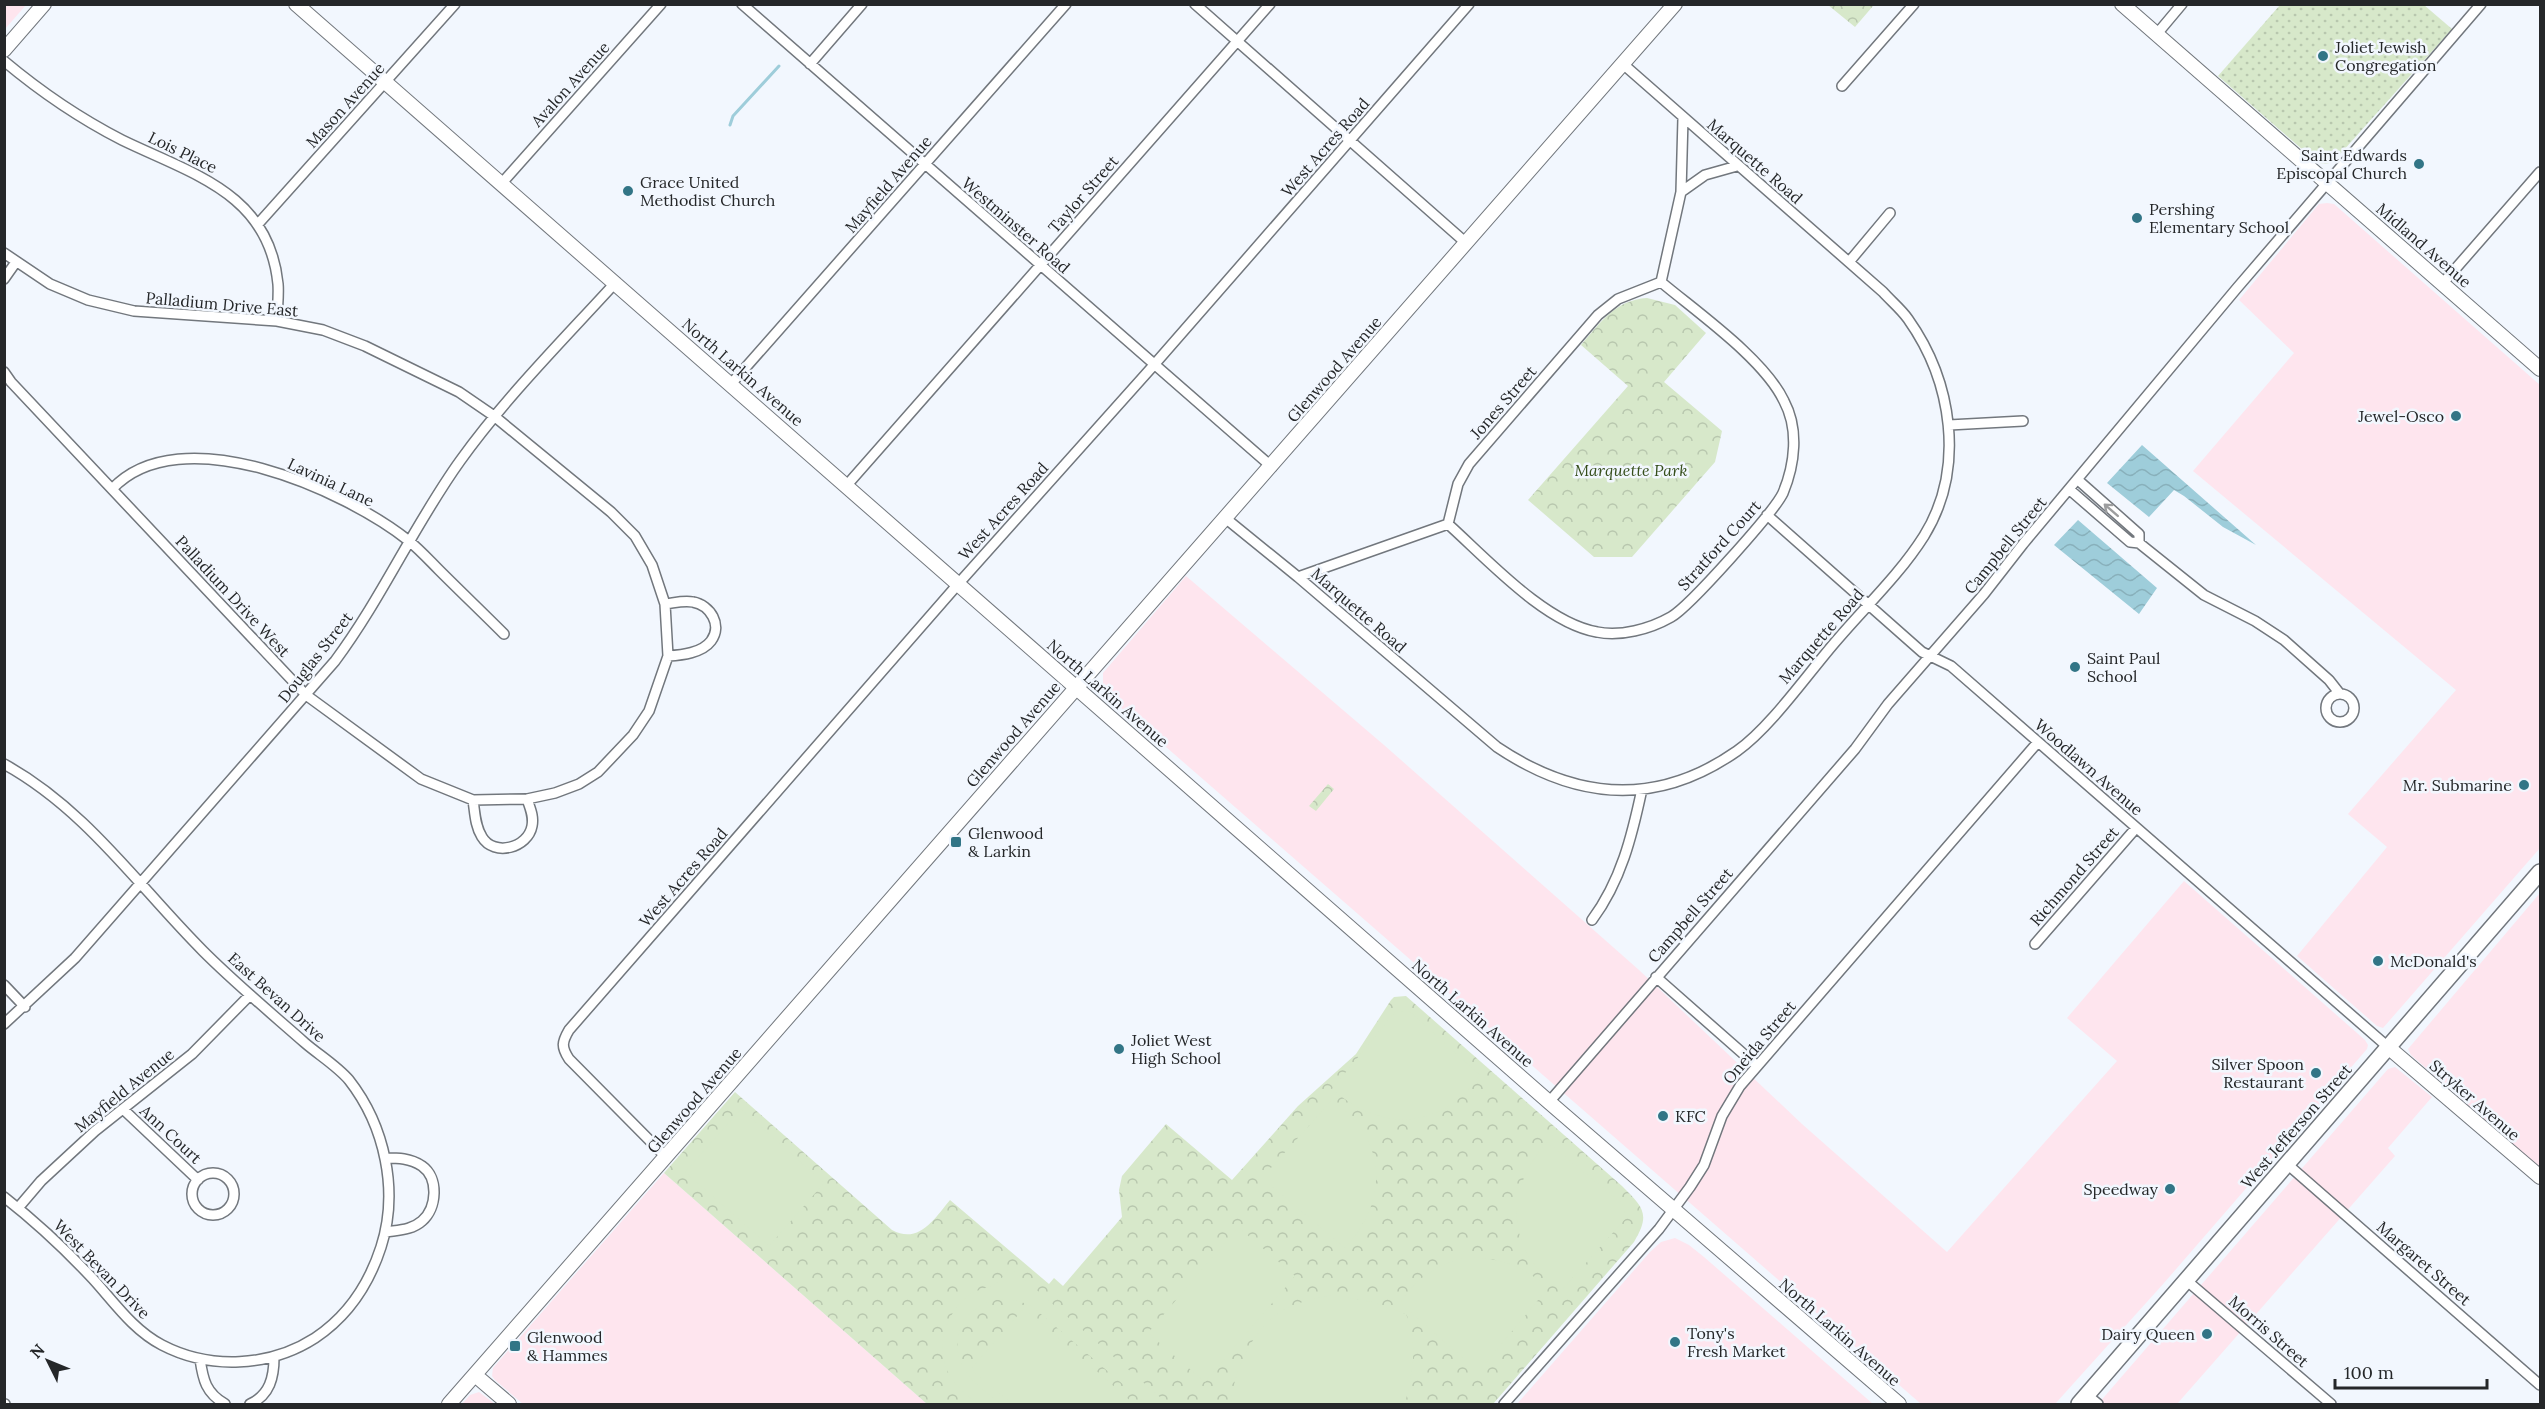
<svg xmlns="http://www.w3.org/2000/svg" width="2545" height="1409" font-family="Lora,serif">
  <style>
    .commercial { fill: #fee5ee }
    .grass { fill: url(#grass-dots) }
    .forest { fill: url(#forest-crowns) }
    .garden { fill: #d7e8ca }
    .water { fill: url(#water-waves) }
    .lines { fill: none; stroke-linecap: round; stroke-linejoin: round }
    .stream { stroke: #9ecdda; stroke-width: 3 }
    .street-casing { stroke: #72777d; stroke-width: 12 }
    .secondary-casing { stroke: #72777d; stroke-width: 16 }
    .primary-casing { stroke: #72777d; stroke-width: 18 }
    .street { stroke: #fff; stroke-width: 9 }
    .secondary { stroke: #fff; stroke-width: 14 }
    .primary { stroke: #fff; stroke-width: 15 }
    .oneway { stroke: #9d9e9f }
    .poi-dot { fill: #327586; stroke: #f2f7fe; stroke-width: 2 }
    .labels { text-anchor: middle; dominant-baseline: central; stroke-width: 5; stroke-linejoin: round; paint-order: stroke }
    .poi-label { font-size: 16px; fill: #252729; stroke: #f2f7fe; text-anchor: start }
    .street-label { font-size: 16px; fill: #252729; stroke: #f2f7fe }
    .park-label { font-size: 16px; font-style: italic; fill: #354e1b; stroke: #f2f7fe }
  </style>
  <defs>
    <pattern id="grass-dots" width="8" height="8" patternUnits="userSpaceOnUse" patternTransform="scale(1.5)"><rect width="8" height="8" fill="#d7e8ca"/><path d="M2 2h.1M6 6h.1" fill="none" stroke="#b8c7ae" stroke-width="1.8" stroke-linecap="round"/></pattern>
    <pattern id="forest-crowns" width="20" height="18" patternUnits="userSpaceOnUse" patternTransform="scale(1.5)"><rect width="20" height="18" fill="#d7e8ca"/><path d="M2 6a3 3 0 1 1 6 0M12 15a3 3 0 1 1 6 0" fill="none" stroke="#b8c7ae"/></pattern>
    <pattern id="water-waves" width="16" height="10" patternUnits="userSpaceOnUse" patternTransform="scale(1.5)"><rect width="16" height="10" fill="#9ecdda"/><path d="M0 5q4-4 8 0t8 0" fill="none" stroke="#88b0bb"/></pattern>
  </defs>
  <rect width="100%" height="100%" fill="#f2f7fe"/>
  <path class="commercial" d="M5 4 26 5 5 29 4 5Z
    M2327 203 2334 204 2540 385V848L2383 1028 2377 1026 2297 956 2387 847 2348 814 2456 690 2193 471 2294 353 2239 300 2319 204Z
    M1186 576 1384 745 1639 970 1802 1124 1947 1252 2117 1061 2067 1018 2184 881 2365 1040 2368 1045 2367 1049 2164 1283 2055 1404H1921L1112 700 1103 686V673Z
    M2540 893V1168L2411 1055 2408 1049Z
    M2395 1067 2432 1097 2388 1148 2395 1156 2177 1404H2098L2388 1069Z
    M664 1173 927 1404H523L495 1380 492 1376 493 1368Z
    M1675 1238 1689 1245 1704 1257 1873 1404H1517L1650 1252 1661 1242Z
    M479 1392 495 1404H462L470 1395Z"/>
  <path class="grass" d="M2280 5H2424L2452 29 2334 161 2327 164 2318 163 2218 76Z"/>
  <path class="forest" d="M1871 4 1873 6 1855 27 1828 5Z
    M1647 298 1675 305 1706 333 1664 382 1722 431 1715 462 1632 557H1594L1528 500 1628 386 1581 345C1600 323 1615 300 1647 298Z
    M1328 784 1334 789 1316 811 1309 806Z
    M1406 996 1622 1186C1643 1207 1651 1214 1634 1242L1493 1404H927L664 1173 735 1092 892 1230C919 1245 935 1218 950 1200L1049 1284 1054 1278 1063 1286 1122 1217 1119 1190 1122 1176 1166 1124 1232 1180 1298 1106 1356 1054 1391 1000 1394 997Z"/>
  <path class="garden" d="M1409 1011 1480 1075C1442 1130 1381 1133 1332 1089L1395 1012Z
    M1332 1100C1387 1138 1390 1200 1345 1248L1269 1184V1170Z
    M741 1109 824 1183 769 1246 685 1172Z
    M1547 1142 1624 1205 1625 1219 1562 1290C1506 1252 1503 1191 1547 1142Z
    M1238 1227 1295 1276 1205 1382 1148 1333Z
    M1463 1258C1497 1256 1523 1265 1548 1288L1484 1365H1471L1400 1303C1416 1278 1435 1266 1463 1258Z
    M1010 1267 1168 1404H1146L1035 1309C995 1281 941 1318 962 1365 969 1381 988 1393 1001 1404H978C970 1397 961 1391 954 1382 933 1354 943 1315 969 1295 977 1289 987 1289 995 1284 1001 1281 1006 1272 1010 1267Z
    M1334 1295 1372 1302 1406 1314C1419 1344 1412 1374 1405 1404H1231C1234 1369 1254 1324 1289 1307 1303 1301 1319 1297 1334 1295Z
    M1024 1308 1134 1404H1012L971 1369Z"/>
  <path class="water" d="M2142 445 2256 545 2223 527 2184 496 2174 490 2149 517 2107 483Z
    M2078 520 2157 588 2139 614 2054 545Z"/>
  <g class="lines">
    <path class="stream" d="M730 125 733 116 779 66"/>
    <defs>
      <path id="street" d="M742 4 1272 467
        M1195 4 1465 242
        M2156 35 2182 4
        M4 61C41 92 79 118 122 140 192 174 269 193 278 284 279 296 277 309 277 321
        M810 64 862 4
        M1842 86 1914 4
        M502 183 661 4
        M1681 192 1705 175 1737 166
        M258 224 455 4
        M4 253 50 284 88 300 134 311 277 321 323 330 365 346 459 392 494 416 611 512 635 536 652 565 665 604 668 656 649 711 633 735 598 772 579 784 555 793 527 799 473 800 421 779 306 695 11 382 4 372
        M1849 262 1890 213
        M4 279 16 262
        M1661 282 1681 192 1683 118
        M2443 283 2540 172
        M731 384 1066 4
        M1949 425 2023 421
        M2078 480 2139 534V543
        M847 485 1270 4
        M112 489C180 416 345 490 409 541 420 550 429 560 439 570 460 591 482 612 504 634
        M2070 490 2130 542 2139 543 2204 595 2255 621 2284 640 2329 680 2340 694
        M1767 515 1922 652 1951 666 2388 1047
        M1224 517 1298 577 1497 747C1576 800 1657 807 1737 751 1771 727 1809 672 1837 640 1866 606 1900 574 1924 536 1966 468 1952 381 1908 319 1901 309 1891 301 1883 292L1623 64
        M1448 524C1487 559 1545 623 1597 632 1620 637 1650 629 1671 617 1689 607 1774 512 1783 493 1795 464 1799 429 1784 401 1764 359 1698 313 1661 282
        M1448 524 1458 484 1469 464 1598 315 1618 299 1661 282
        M1298 577 1448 524
        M665 604C674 603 684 600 693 602 710 605 723 625 711 641 702 653 682 655 668 656
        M2326 708a14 14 0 1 1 28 0a14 14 0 1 1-28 0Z
        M4 764C86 809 139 887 203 951 236 984 271 1013 305 1043 319 1055 337 1066 349 1080 385 1126 399 1191 381 1247 369 1284 348 1316 315 1338 270 1367 210 1370 162 1345 133 1330 114 1302 93 1279 65 1249 36 1222 4 1197
        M473 800C475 813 475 826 482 837 494 857 528 848 532 826 534 816 530 808 527 799
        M1592 920C1621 881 1632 836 1642 789
        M2035 944 2136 828
        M1656 977 1756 1065
        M4 985 25 1007
        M4 1024 75 958 335 661C382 598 414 525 460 461 506 397 563 340 616 282
        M1549 1102 1855 749 1888 704 1984 594 2023 544 2237 288 2481 4
        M124 1110 198 1180
        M666 1157 569 1059C561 1047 562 1042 569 1030L959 583 1153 366 1469 4
        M385 1158C398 1158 410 1158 422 1166 439 1178 437 1208 422 1221 412 1230 398 1230 386 1232
        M2287 1164 2540 1385
        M192 1194a21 21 0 1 1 42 0a21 21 0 1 1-42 0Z
        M18 1208 41 1181 95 1131 192 1054 249 996
        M2186 1280 2331 1404
        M200 1359C203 1380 206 1393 225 1404
        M2087 1395 2098 1404
        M4 1404H5
        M250 1404C270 1395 274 1377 274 1357
        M1504 1404 1659 1229 1690 1187 1704 1165 1722 1116 1740 1086 2038 742"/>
      <path id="secondary" d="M296 4 1549 1102 1899 1404
        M2122 4 2540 369
        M4 50 44 4
        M2388 1047 2540 1177
        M475 1375 509 1404
        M449 1404 1675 4"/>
      <path id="primary" d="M2079 1404 2540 872"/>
    </defs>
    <use href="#street" class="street-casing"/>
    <use href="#secondary" class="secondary-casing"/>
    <use href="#primary" class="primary-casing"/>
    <use href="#street" class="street"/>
    <use href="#secondary" class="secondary"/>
    <use href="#primary" class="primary"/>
  </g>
  <defs><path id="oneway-shaft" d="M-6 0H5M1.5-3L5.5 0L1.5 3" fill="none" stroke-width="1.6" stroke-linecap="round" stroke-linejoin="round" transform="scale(1.5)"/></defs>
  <use class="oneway" href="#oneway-shaft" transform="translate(2111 510) rotate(-139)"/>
  <g class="poi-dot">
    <circle cx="2323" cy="56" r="6"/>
    <circle cx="2419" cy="164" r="6"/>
    <circle cx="628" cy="191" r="6"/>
    <circle cx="2137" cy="218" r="6"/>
    <circle cx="2456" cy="416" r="6"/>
    <circle cx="2075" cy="667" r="6"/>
    <circle cx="2524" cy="785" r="6"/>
    <rect x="950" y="836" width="12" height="12" rx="3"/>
    <circle cx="2378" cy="961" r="6"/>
    <circle cx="1119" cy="1049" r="6"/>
    <circle cx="2316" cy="1073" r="6"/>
    <circle cx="1663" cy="1116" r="6"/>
    <circle cx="2170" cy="1189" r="6"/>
    <circle cx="2207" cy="1334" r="6"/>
    <circle cx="1675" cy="1342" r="6"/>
    <rect x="509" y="1340" width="12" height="12" rx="3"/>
  </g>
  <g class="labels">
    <g class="poi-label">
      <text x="2335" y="47">Joliet Jewish<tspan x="2335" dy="18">Congregation</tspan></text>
      <text x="2407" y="155" text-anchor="end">Saint Edwards<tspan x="2407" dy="18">Episcopal Church</tspan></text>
      <text x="640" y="182">Grace United<tspan x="640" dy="18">Methodist Church</tspan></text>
      <text x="2149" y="209">Pershing<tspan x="2149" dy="18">Elementary School</tspan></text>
      <text x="2444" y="416" text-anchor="end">Jewel-Osco</text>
      <text x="2087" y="658">Saint Paul<tspan x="2087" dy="18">School</tspan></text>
      <text x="2512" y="785" text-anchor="end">Mr. Submarine</text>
      <text x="968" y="833">Glenwood<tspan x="968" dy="18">&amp; Larkin</tspan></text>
      <text x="2390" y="961">McDonald's</text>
      <text x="1131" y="1040">Joliet West<tspan x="1131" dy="18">High School</tspan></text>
      <text x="2304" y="1064" text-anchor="end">Silver Spoon<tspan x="2304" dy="18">Restaurant</tspan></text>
      <text x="1675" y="1116">KFC</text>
      <text x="2158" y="1189" text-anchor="end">Speedway</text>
      <text x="1687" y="1333">Tony's<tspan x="1687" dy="18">Fresh Market</tspan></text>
      <text x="2195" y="1334" text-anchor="end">Dairy Queen</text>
      <text x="527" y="1337">Glenwood<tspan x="527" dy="18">&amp; Hammes</tspan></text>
    </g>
    <g class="street-label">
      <text transform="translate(570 84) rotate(-48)">Avalon Avenue</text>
      <text transform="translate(345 105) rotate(-48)">Mason Avenue</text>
      <text transform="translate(1325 147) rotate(-49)">West Acres Road</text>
      <text transform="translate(183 152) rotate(26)">Lois Place</text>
      <text transform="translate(1755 161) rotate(41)">Marquette Road</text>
      <text transform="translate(888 184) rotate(-49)">Mayfield Avenue</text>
      <text transform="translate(1083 194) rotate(-49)">Taylor Street</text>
      <text transform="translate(1016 225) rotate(41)">Westminster Road</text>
      <text transform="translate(2424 245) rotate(41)">Midland Avenue</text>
      <text transform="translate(222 304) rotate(5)">Palladium Drive East</text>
      <text transform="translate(1334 369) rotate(-49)">Glenwood Avenue</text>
      <text transform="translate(743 372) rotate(41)">North Larkin Avenue</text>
      <text transform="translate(1503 402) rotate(-49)">Jones Street</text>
      <text transform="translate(331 482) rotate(25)">Lavinia Lane</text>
      <text transform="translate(1003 511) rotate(-48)">West Acres Road</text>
      <text transform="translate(1719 545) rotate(-48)">Stratford Court</text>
      <text transform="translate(2005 545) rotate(-51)">Campbell Street</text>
      <text transform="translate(233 596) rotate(47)">Palladium Drive West</text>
      <text transform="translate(1359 610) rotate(41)">Marquette Road</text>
      <text transform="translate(1821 636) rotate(-49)">Marquette Road</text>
      <text transform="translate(315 657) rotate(-52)">Douglas Street</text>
      <text transform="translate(1108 693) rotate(41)">North Larkin Avenue</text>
      <text transform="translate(1013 734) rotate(-49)">Glenwood Avenue</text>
      <text transform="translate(2089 767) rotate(41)">Woodlawn Avenue</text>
      <text transform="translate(2074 876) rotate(-49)">Richmond Street</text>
      <text transform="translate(683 877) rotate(-49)">West Acres Road</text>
      <text transform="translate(1690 915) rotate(-49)">Campbell Street</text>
      <text transform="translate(277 997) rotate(42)">East Bevan Drive</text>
      <text transform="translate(1473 1013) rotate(41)">North Larkin Avenue</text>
      <text transform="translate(1759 1042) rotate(-50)">Oneida Street</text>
      <text transform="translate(124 1090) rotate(-39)">Mayfield Avenue</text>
      <text transform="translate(694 1100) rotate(-49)">Glenwood Avenue</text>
      <text transform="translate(2475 1100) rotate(41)">Stryker Avenue</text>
      <text transform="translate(2296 1126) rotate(-49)">West Jefferson Street</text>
      <text transform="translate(171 1134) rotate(43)">Ann Court</text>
      <text transform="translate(2424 1263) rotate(41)">Margaret Street</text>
      <text transform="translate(102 1269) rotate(46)">West Bevan Drive</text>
      <text transform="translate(2269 1331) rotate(41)">Morris Street</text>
      <text transform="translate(1840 1332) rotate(41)">North Larkin Avenue</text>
    </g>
    <g class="park-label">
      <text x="1631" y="470">Marquette Park</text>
    </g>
  </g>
  <rect width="2545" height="1409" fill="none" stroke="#252729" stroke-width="12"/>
  <g transform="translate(48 1361) rotate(313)" stroke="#f2f7fe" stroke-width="4.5" paint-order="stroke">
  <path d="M0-4.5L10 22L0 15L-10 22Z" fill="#252729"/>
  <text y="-9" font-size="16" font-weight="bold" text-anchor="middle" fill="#252729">N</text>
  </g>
  <path d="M2335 1379v9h152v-9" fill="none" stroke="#252729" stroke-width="3"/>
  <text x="2344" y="1379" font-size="18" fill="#252729" stroke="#f2f7fe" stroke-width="4.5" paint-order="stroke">100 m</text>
</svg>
